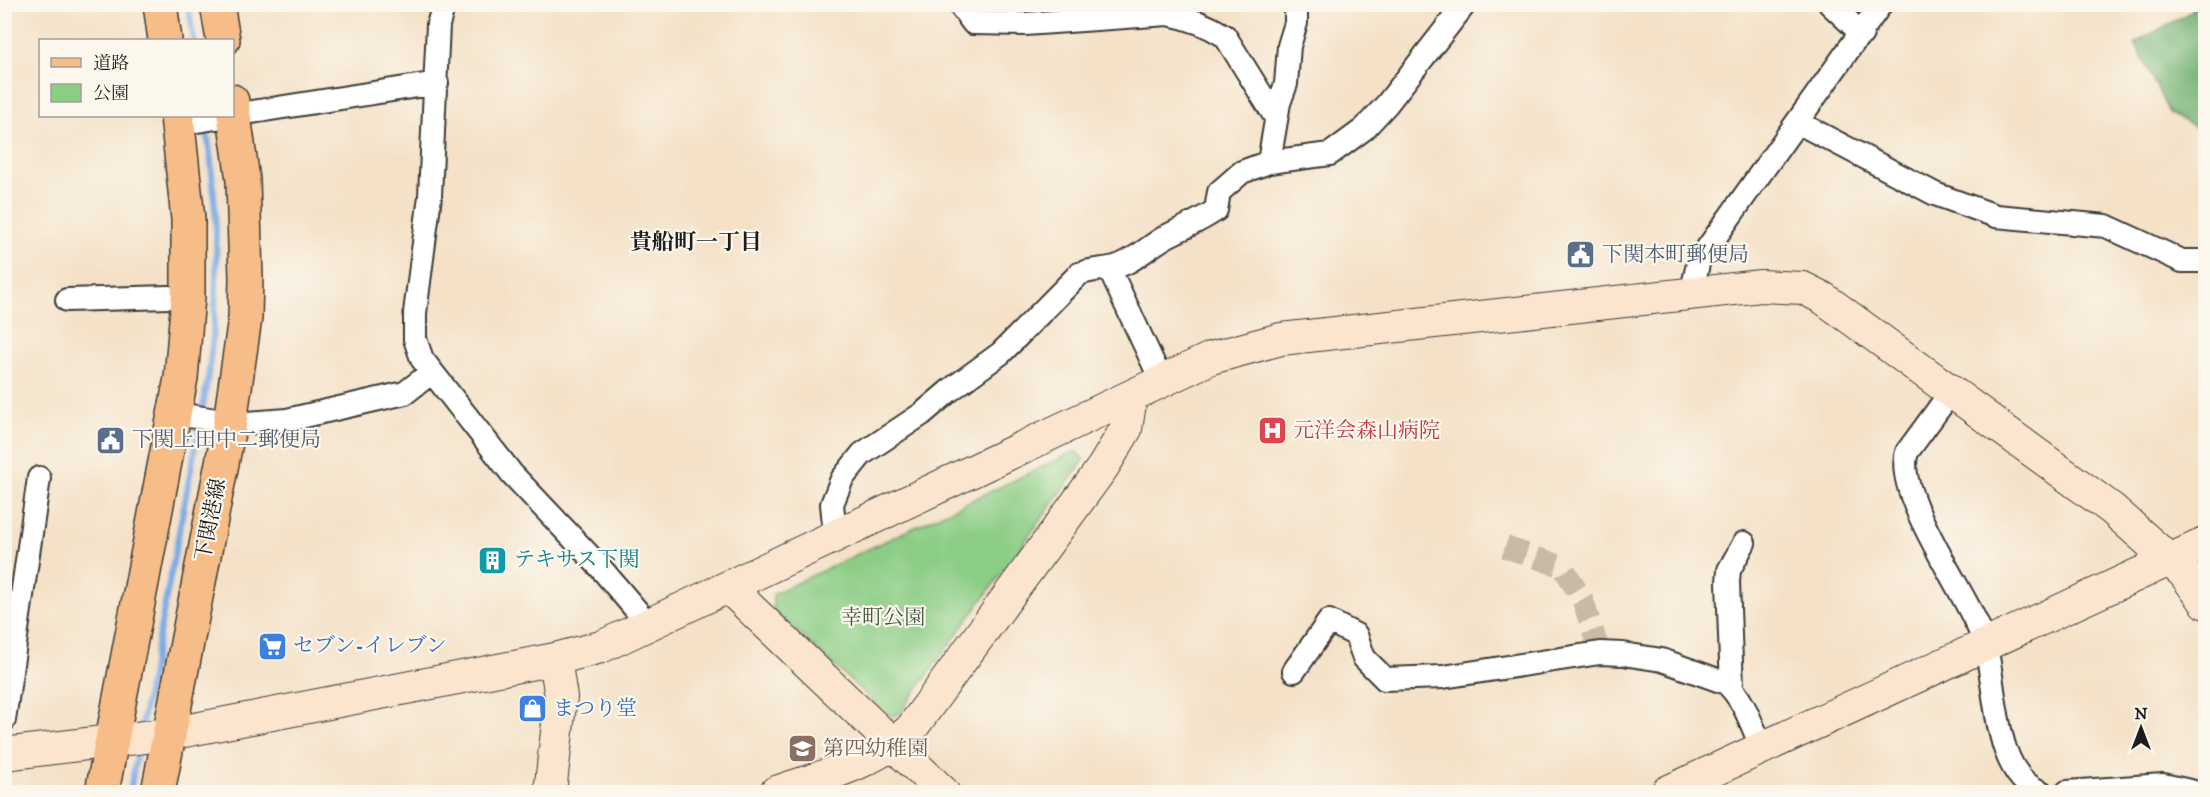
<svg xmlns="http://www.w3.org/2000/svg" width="2210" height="797" font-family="'IM FELL DW Pica','Noto Serif JP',serif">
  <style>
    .green { fill: #8bcd85; stroke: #547450; stroke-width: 1.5 }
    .forest { fill: #70b072; stroke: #466647; stroke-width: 1.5 }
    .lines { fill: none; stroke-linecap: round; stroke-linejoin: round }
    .stream { stroke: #7aace5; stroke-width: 6 }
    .street-tunnel { stroke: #c9baa5; stroke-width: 22; stroke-dasharray: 22 11; stroke-linecap: butt }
    .street-casing { stroke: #3c3a36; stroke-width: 26 }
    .secondary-casing { stroke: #3c3a36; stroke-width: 34 }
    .primary-casing { stroke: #3c3a36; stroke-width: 36 }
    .street { stroke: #fff; stroke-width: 22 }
    .secondary { stroke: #fce5cf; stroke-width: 32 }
    .primary { stroke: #f7bd88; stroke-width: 33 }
    .labels { text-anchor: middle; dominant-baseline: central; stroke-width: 4.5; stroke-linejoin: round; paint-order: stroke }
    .service-label { font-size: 21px; fill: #4e5e75; stroke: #fbf7ec; text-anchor: start }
    .health-label { font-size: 21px; fill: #be3a42; stroke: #fbf7ec; text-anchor: start }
    .street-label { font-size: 21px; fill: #1c1c1c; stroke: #fbf7ec }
    .culture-label { font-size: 21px; fill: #0d838f; stroke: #fbf7ec; text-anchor: start }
    .park-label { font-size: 21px; fill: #435a41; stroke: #fbf7ec }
    .shop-label { font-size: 21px; fill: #366cbe; stroke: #fbf7ec; text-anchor: start }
    .education-label { font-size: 21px; fill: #785e54; stroke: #fbf7ec; text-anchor: start }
    .neighbourhood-label { font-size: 22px; font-weight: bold; fill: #1c1c1c; stroke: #fbf7ec }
  </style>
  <rect width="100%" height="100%" fill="#fbf7ec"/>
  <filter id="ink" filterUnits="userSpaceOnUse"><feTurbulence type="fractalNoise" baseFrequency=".0167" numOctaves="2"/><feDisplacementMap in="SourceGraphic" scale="12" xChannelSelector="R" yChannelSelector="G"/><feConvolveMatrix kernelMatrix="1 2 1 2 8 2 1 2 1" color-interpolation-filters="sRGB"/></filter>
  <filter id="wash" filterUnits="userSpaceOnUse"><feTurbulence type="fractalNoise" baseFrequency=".008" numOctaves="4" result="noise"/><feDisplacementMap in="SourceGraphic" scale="24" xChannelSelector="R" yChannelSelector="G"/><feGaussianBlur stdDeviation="1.35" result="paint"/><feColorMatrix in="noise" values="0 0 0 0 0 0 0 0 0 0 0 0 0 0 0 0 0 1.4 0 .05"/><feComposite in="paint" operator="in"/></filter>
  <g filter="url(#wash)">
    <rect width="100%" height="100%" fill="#f4e1c7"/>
    <path class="green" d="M1076 451 1084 460 899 714 892 716 886 713 773 610V594Z"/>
    <path class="forest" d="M2192 5H2205V133L2169 113 2135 43 2192 11Z"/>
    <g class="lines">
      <path class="stream" d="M188 4 194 40
        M202 413C220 318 221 221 206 125
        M141 728 200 423
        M130 792 138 747"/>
    </g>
  </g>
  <g filter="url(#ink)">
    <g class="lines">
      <path class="street-tunnel" d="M1505 547 1563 567 1583 601 1600 653"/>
      <defs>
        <path id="street" d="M444 4 438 25 430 196 415 313V339L422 359 512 474 599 566 648 624
          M959 4 973 23 1025 24 1168 14C1189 18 1208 25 1225 36L1276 118
          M1830 4 1862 34
          M252 112 437 83
          M1797 122 1935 194 1996 216 2106 226 2182 261H2206
          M178 124 229 116
          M1269 162 1279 103 1286 84 1289 46 1296 23V4
          M1115 267 1114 279 1162 382
          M1691 294 1699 260 1881 4
          M67 300 169 297
          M1951 392 1907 452C1892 495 1972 599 1985 644 1997 685 1992 774 2041 792
          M176 414 230 422
          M247 423 287 420 405 393 432 372
          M835 535 832 504 842 479 862 454 922 414 949 391 1001 353 1079 274C1091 269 1103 270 1115 267 1136 261 1152 243 1171 234 1187 226 1202 220 1216 210L1219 192 1242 172 1269 162 1330 154 1364 129 1387 104 1465 4
          M1294 671 1329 621 1356 635 1364 658 1385 679 1443 677 1600 653 1623 654 1662 660 1726 683C1744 699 1752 726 1762 748
          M1732 688 1728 582 1729 570 1744 543
          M4 720 39 478
          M2067 792 2163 785 2194 792"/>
        <path id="secondary" d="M728 587 943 792
          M4 754 169 734 555 659 601 647 1211 358 1281 339 1761 286 1803 288 1823 298 2112 509 2184 573 2206 603
          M550 792 561 697 555 659
          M776 792C823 776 874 764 911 729L1103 467 1126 429 1131 397
          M1667 792 2206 543"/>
        <path id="primary" d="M160 4 165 40
          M217 4 223 40
          M102 792 181 378 188 297V219L177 116
          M158 792 230 422 245 318 246 278 243 180 232 101"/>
      </defs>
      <use href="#street" class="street-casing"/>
      <use href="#secondary" class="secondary-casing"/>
      <use href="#primary" class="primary-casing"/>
      <use href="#street" class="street"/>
      <use href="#secondary" class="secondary"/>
      <use href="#primary" class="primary"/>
    </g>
  </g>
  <defs>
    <symbol id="civic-square" viewBox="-11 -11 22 22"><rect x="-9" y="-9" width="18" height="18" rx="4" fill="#5c6f8a" stroke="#fbf7ec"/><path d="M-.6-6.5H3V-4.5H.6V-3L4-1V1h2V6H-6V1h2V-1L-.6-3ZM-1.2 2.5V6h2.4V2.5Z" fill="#fff"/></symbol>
    <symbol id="hospital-square" viewBox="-11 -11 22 22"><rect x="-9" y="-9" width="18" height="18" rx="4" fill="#e0444e" stroke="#fbf7ec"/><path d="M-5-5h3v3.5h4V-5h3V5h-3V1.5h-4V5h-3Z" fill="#fff"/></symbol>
    <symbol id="building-square" viewBox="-11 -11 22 22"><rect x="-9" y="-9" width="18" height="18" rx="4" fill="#0f9aa8" stroke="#fbf7ec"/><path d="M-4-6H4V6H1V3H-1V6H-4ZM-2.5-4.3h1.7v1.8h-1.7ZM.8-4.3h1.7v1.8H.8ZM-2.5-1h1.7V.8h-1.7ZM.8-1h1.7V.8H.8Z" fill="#fff"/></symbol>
    <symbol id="supermarket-square" viewBox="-11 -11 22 22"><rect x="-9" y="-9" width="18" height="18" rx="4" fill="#3f7fe0" stroke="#fbf7ec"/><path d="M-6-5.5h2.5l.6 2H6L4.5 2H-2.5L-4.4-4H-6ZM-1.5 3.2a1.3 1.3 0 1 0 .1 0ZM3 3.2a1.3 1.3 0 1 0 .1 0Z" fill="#fff"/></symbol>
    <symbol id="shop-square" viewBox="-11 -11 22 22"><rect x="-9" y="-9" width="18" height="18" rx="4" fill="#3f7fe0" stroke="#fbf7ec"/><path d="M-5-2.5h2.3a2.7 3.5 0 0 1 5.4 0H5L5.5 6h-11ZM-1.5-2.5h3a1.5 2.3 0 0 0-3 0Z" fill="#fff"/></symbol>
    <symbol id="school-square" viewBox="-11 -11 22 22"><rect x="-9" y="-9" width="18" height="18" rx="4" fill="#8d6e63" stroke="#fbf7ec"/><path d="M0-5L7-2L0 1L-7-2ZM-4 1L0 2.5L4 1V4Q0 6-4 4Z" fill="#fff"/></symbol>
  </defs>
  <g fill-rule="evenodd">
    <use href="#civic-square" x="1564" y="238" width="33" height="33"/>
    <use href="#hospital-square" x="1256" y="414" width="33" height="33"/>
    <use href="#civic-square" x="94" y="424" width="33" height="33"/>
    <use href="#building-square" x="476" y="544" width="33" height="33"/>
    <use href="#supermarket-square" x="256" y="630" width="33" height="33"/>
    <use href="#shop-square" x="516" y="692" width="33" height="33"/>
    <use href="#school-square" x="786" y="732" width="33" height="33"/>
  </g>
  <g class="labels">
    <g class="service-label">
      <text x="1602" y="255">下関本町郵便局</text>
      <text x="132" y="440">下関上田中二郵便局</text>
    </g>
    <g class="health-label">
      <text x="1293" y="431">元洋会森山病院</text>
    </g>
    <g class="street-label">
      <text transform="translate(211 520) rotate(-79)">下関港線</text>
    </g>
    <g class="culture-label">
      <text x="514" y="560">テキサス下関</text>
    </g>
    <g class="park-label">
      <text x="883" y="618">幸町公園</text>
    </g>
    <g class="shop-label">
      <text x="293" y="646">セブン-イレブン</text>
      <text x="553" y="709">まつり堂</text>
    </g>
    <g class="education-label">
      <text x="823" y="749">第四幼稚園</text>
    </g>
    <g class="neighbourhood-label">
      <text x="696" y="242">貴船町一丁目</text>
    </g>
  </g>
  <rect width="2210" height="797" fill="none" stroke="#fbf7ec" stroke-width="24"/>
  <rect x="39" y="39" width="195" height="78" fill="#fbf7ec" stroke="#a29f99" stroke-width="1.5"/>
  <rect x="51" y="58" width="30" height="9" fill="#f7bd88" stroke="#a29f99" stroke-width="1.5"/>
  <text x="93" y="69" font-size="18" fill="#1c1c1c">道路</text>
  <rect x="51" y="84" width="30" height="18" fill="#8bcd85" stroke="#a29f99" stroke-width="1.5"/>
  <text x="93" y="99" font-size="18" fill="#1c1c1c">公園</text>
  <g transform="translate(2141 728)" stroke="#fbf7ec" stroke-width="4.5" paint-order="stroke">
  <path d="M0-4.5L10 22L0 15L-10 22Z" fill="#1c1c1c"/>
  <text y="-9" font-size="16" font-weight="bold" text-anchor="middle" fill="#1c1c1c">N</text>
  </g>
</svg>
